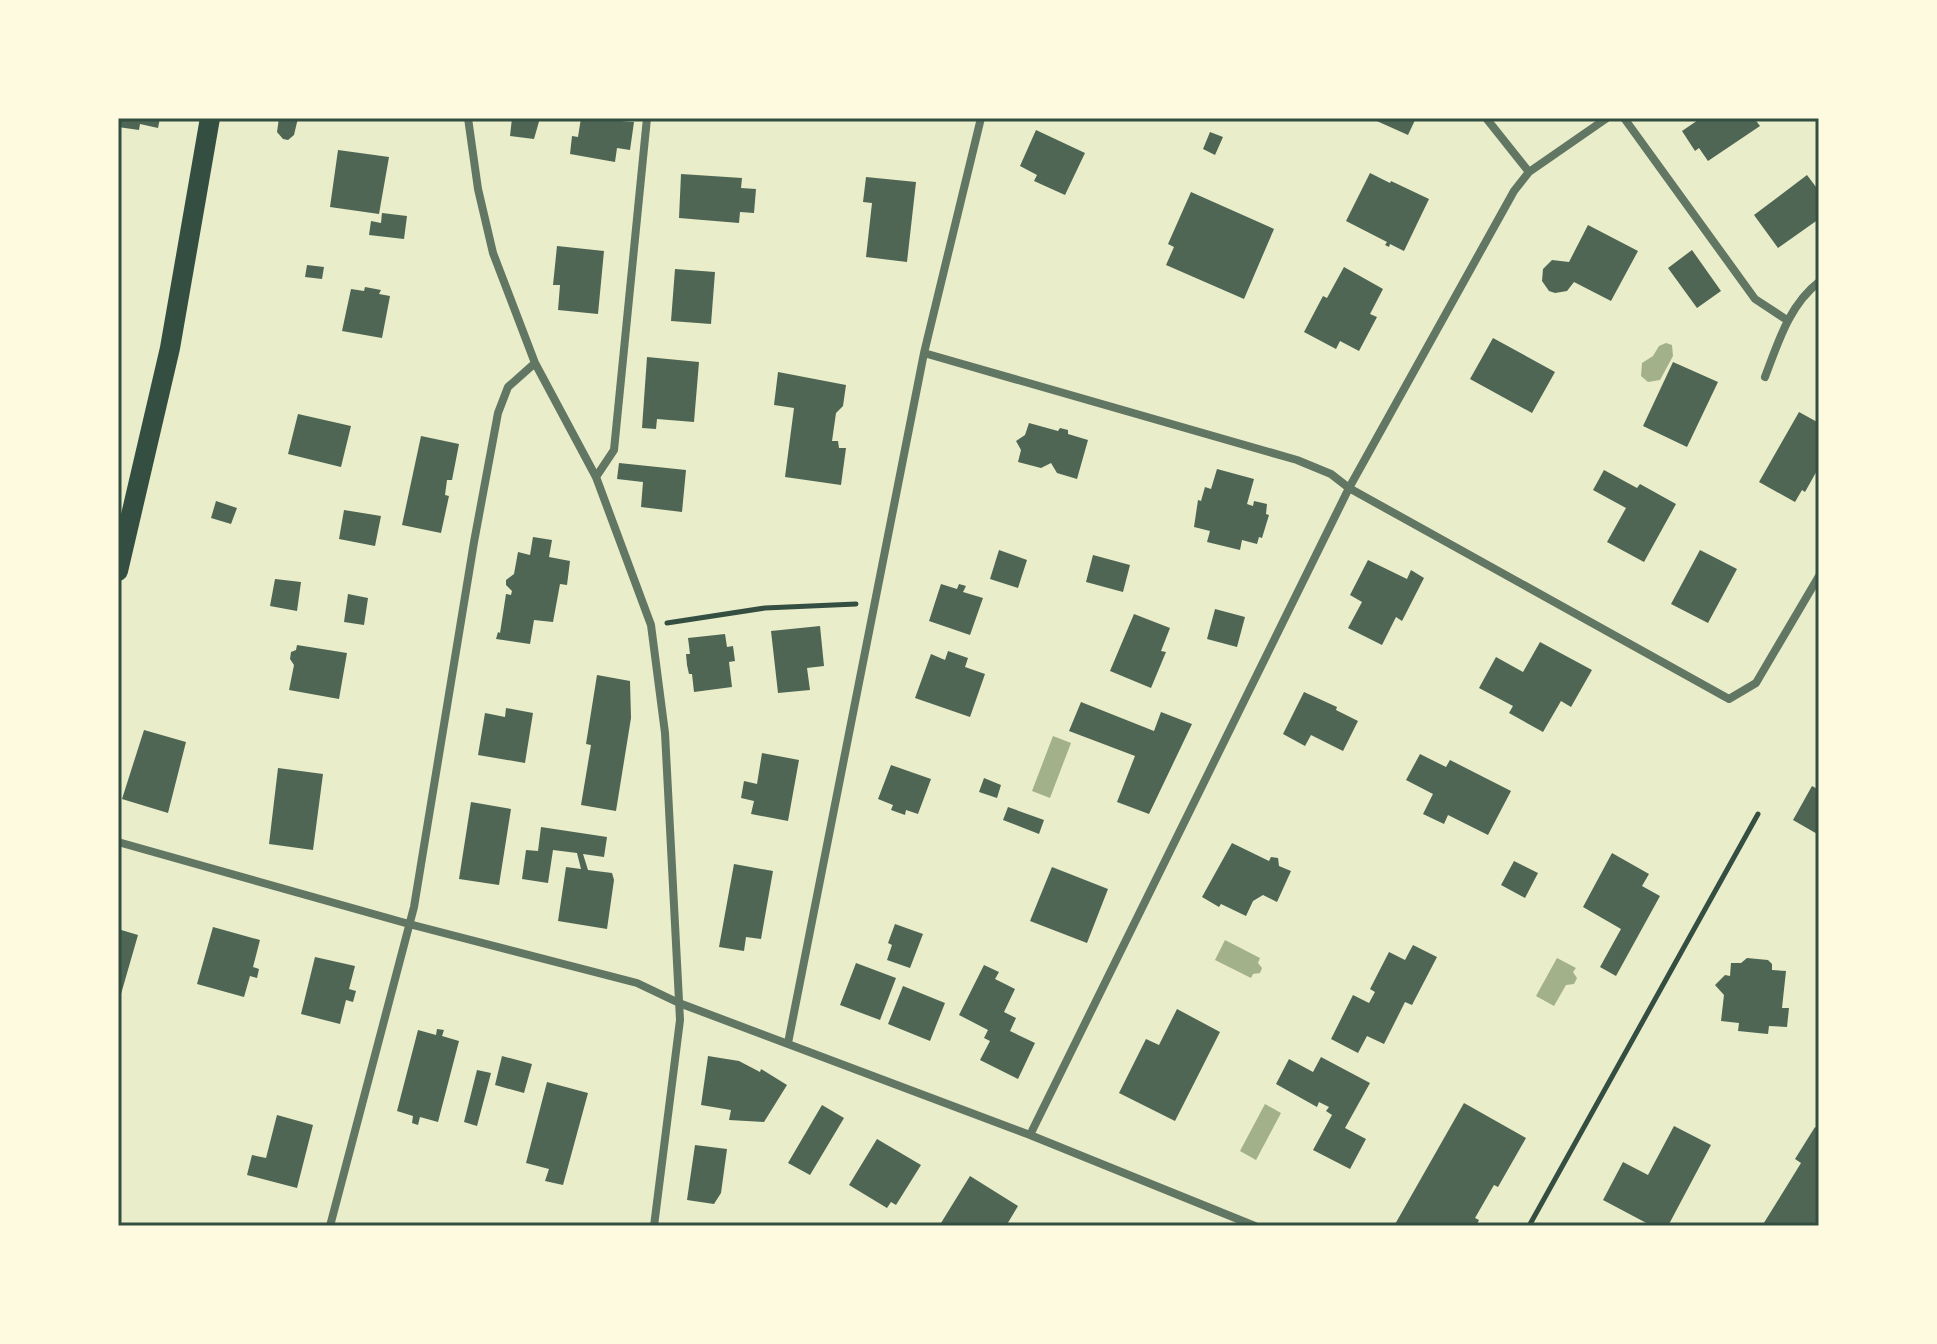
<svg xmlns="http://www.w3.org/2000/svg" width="1937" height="1344" font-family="Jost,sans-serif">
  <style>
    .water { fill: #a3b18a }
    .building { fill: #4f6655 }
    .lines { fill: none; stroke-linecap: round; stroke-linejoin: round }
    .path { stroke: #344e41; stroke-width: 5 }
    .minor { stroke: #617663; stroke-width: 8 }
    .primary { stroke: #344e41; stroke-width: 20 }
    .neatline { fill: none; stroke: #344e41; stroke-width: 3 }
  </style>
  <rect width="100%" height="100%" fill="#e9edc9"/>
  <path class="water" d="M1666 343 1672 345 1673 356 1660 380 1648 382 1641 376 1642 363 1653 356 1659 346Z
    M1053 736 1071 743 1050 798 1032 791Z
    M1225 940 1260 958 1258 963 1262 968 1260 973 1253 974 1251 978 1215 960Z
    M1557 958 1576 968 1573 972 1577 978 1574 984 1566 985 1554 1006 1536 996Z
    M1265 1104 1281 1113 1256 1160 1240 1151Z"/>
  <path class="building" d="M118 118H160L158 128 140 124 139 130 118 127Z
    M279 118H298L294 135 288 140 283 139 277 132Z
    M512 118H540L534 139 510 136Z
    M581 118 634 122 630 150 617 148 615 162 570 154 572 136 578 137Z
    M1370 118H1416L1408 135Z
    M1701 118H1754L1760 126 1708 161 1699 148 1695 151 1682 131Z
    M1036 130 1085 153 1065 195 1034 181 1037 175 1020 166Z
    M1210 132 1223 137 1215 155 1203 149Z
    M338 150 389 157 379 214 330 207Z
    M1370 173 1390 183 1391 181 1429 199 1404 251 1390 244 1389 247 1385 245 1387 242 1346 221Z
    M681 174 742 178 741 188 756 189 754 213 740 212 739 223 679 218Z
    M1807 175 1819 191V219L1778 248 1754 215Z
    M866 177 916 182 907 262 866 257 872 203 863 202Z
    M1191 192 1274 229 1244 299 1166 265 1174 247 1168 244Z
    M382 213 407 216 404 239 369 235 371 221 381 223Z
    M1588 225 1638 251 1611 301 1574 282 1567 291 1555 293 1549 291 1542 281 1543 269 1552 260 1569 262Z
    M557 246 604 251 598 314 558 310 560 285H553Z
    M1692 250 1721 291 1697 308 1668 268Z
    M307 265 324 267 322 279 305 277Z
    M1344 267 1383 289 1370 314 1377 317 1359 351 1340 341 1336 349 1304 332 1323 296 1327 298Z
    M675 269 715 272 711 324 671 321Z
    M365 287 381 290 379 294 390 296 382 338 342 331 351 289 364 291Z
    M1493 338 1555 372 1532 413 1470 379Z
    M647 357 699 362 694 422 657 419 656 429 642 428Z
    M1673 362 1718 382 1687 447 1643 426Z
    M778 372 846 385 843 406 836 413 832 441H838L839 448H846L841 485 785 477 794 408 774 405Z
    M1799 412 1819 423V467L1805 492 1802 490 1795 502 1759 482Z
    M298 414 351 426 341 467 288 454Z
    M1029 423 1058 431 1060 428 1068 430V434L1088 440 1077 479 1057 473 1051 463 1041 468 1018 462 1021 450 1016 441 1025 435Z
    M421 436 459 444 452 480H447L445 495 449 496 441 533 402 525Z
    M619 463 686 470 682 512 641 507 643 482 617 479Z
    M1217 469 1254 479 1247 504 1253 506 1254 501 1267 504 1266 514 1269 515 1262 538 1259 537 1257 544 1242 540 1240 550 1207 542 1210 531 1194 527 1198 500 1201 501 1205 487 1211 489Z
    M1604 470 1637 488 1640 484 1676 504 1644 562 1607 542 1626 508 1593 490Z
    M216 501 237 508 231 524 211 518Z
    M344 510 381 516 375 546 339 539Z
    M533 537 552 540 549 557 570 561 567 585 560 584 553 622 534 620 530 644 496 639 498 632 500 633 506 594 511 595 512 591 506 585V580L514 574 518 552 530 555Z
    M999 550 1027 560 1018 588 990 579Z
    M1700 550 1737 569 1708 623 1671 604Z
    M1093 555 1130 565 1123 592 1086 582Z
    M1368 560 1407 579 1411 570 1424 578 1402 621 1396 617 1382 645 1348 628 1362 602 1350 595Z
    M275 579 301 582 297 611 270 606Z
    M941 584 957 589 959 584 966 586 963 592 983 598 970 635 929 621Z
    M348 594 368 598 364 625 344 622Z
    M1215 609 1245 617 1237 647 1207 639Z
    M1134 614 1170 628 1161 651 1166 652 1151 688 1110 671Z
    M820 626 824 666 807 668 810 690 778 693 771 631Z
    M725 634 727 647 733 646 735 661 729 662 732 687 694 692 692 674H689L687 665 686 654H690L688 638Z
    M1540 642 1592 670 1571 707 1561 701 1543 732 1509 713 1513 706 1479 688 1496 657 1523 672Z
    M297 645 347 653 339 699 289 690 294 665 290 659 291 652 296 650Z
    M948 651 968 658 965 667 985 674 970 717 915 698 931 654 945 660Z
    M597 675 630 681 631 718 616 811 581 805 591 745 586 744Z
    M1304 692 1337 707 1336 710 1358 721 1343 751 1311 735 1305 746 1283 734Z
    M1081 702 1154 731 1161 712 1192 724 1149 814 1117 802 1135 756 1069 731Z
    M506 708 533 713 525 763 478 755 485 713 505 717Z
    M144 730 186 742 168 813 122 799Z
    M762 753 799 760 788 821 751 814 754 801 741 798 744 781 757 784Z
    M1420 754 1446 767 1450 760 1511 791 1488 835 1448 815 1444 824 1423 814 1433 794 1406 780Z
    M891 765 931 779 918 814 906 810 905 815 891 810 893 805 878 799Z
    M278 768 323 774 313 850 269 844Z
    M984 778 1001 785 997 798 979 792Z
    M1812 786 1819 790V835L1793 820Z
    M471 802 511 809 499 885 459 879Z
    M1008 807 1044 820 1039 834 1003 820Z
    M541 827 607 837 604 857 583 854 588 870 612 873 614 880 607 929 558 921 566 867 581 869 577 853 553 850 548 883 522 879 526 850 538 851Z
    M1232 843 1269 861 1271 857 1278 858 1279 866 1291 871 1277 902 1263 895 1253 901 1246 916 1221 904 1219 907 1202 897Z
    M1612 853 1649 874 1642 886 1660 896 1616 976 1600 967 1621 929 1583 907Z
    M1514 861 1538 873 1525 898 1501 885Z
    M734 864 773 871 761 939 746 937 744 951 719 947Z
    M1052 867 1108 889 1087 943 1030 921Z
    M895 924 923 934 910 968 887 960 892 945 888 943Z
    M213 927 260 940 253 967 259 969 257 978 250 976 244 997 197 984Z
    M118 929 138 935 119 1001H118Z
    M1413 945 1437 957 1412 1005 1405 1002 1384 1044 1367 1036 1358 1053 1331 1039 1353 995 1369 1003 1375 992 1370 989 1389 952 1405 960Z
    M315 957 355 966 349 989 356 991 353 1002 346 1000 340 1024 301 1014Z
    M1747 958 1768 960 1772 964V970L1786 971 1782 1008H1789L1787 1027 1769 1026 1768 1034 1738 1031 1739 1023 1721 1021 1724 995 1715 985 1725 975 1730 976 1731 963H1741Z
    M856 963 896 978 880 1020 840 1005Z
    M984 965 999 972 995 979 1015 989 1004 1012 1016 1018 1010 1031 1035 1043 1018 1079 980 1060 990 1041 984 1038 988 1030 959 1015Z
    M903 986 945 1003 930 1041 888 1024Z
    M1177 1009 1220 1032 1175 1121 1119 1093 1146 1039 1159 1045Z
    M437 1029 444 1030 442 1036 459 1041 438 1122 420 1117 418 1125 412 1123 413 1116 397 1111 418 1030 436 1035Z
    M502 1056 532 1064 524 1093 495 1085Z
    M708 1056 739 1061 760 1072 761 1069 787 1085 764 1122 729 1120 731 1110 701 1105Z
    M1321 1057 1370 1083 1345 1128 1366 1139 1350 1169 1313 1150 1332 1115 1326 1111 1329 1107 1319 1102 1317 1107 1276 1084 1289 1059 1313 1072Z
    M477 1070 491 1073 477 1126 464 1122Z
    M547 1082 588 1093 563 1185 545 1181 549 1169 526 1163Z
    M1464 1103 1526 1138 1498 1187 1494 1185 1475 1218 1479 1220 1476 1226H1394Z
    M822 1105 844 1118 810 1175 788 1163Z
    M277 1115 313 1125 297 1188 247 1175 252 1155 266 1158Z
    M1674 1126 1711 1145 1668 1226H1652L1603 1200 1623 1162 1648 1175Z
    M1815 1127 1819 1130V1226H1762L1801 1163 1795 1159Z
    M877 1139 921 1165 896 1205 891 1202 887 1208 849 1185Z
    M695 1145 727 1149 721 1193 714 1204 687 1200Z
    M970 1176 1018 1206 1006 1226H972L966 1223 964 1226H947L941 1223Z"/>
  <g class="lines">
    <path class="path" d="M667 623 765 608 856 604
      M1529 1226 1758 814"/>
    <path class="minor" d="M468 118 478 189 493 253 535 363 596 477 651 625 665 733 680 1020 654 1226
      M1486 118 1529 172
      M1624 118 1755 299 1787 320
      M924 353 1297 460 1331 474 1349 488 1729 699 1756 683 1819 576
      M1765 377C1778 343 1789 305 1819 282
      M596 477 614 450 647 118
      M118 842 409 924 637 983 679 1003 1030 1135 1255 1226
      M788 1043 924 353 981 118
      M1030 1135 1349 488 1514 191 1529 172 1607 118
      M330 1226 414 907 474 542 498 413 508 387 535 363"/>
    <path class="primary" d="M118 571 170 348 210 118"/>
  </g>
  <rect width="1937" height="1344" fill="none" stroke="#fefae0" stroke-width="240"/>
  <rect x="120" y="120" width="1697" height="1104" class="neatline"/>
</svg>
